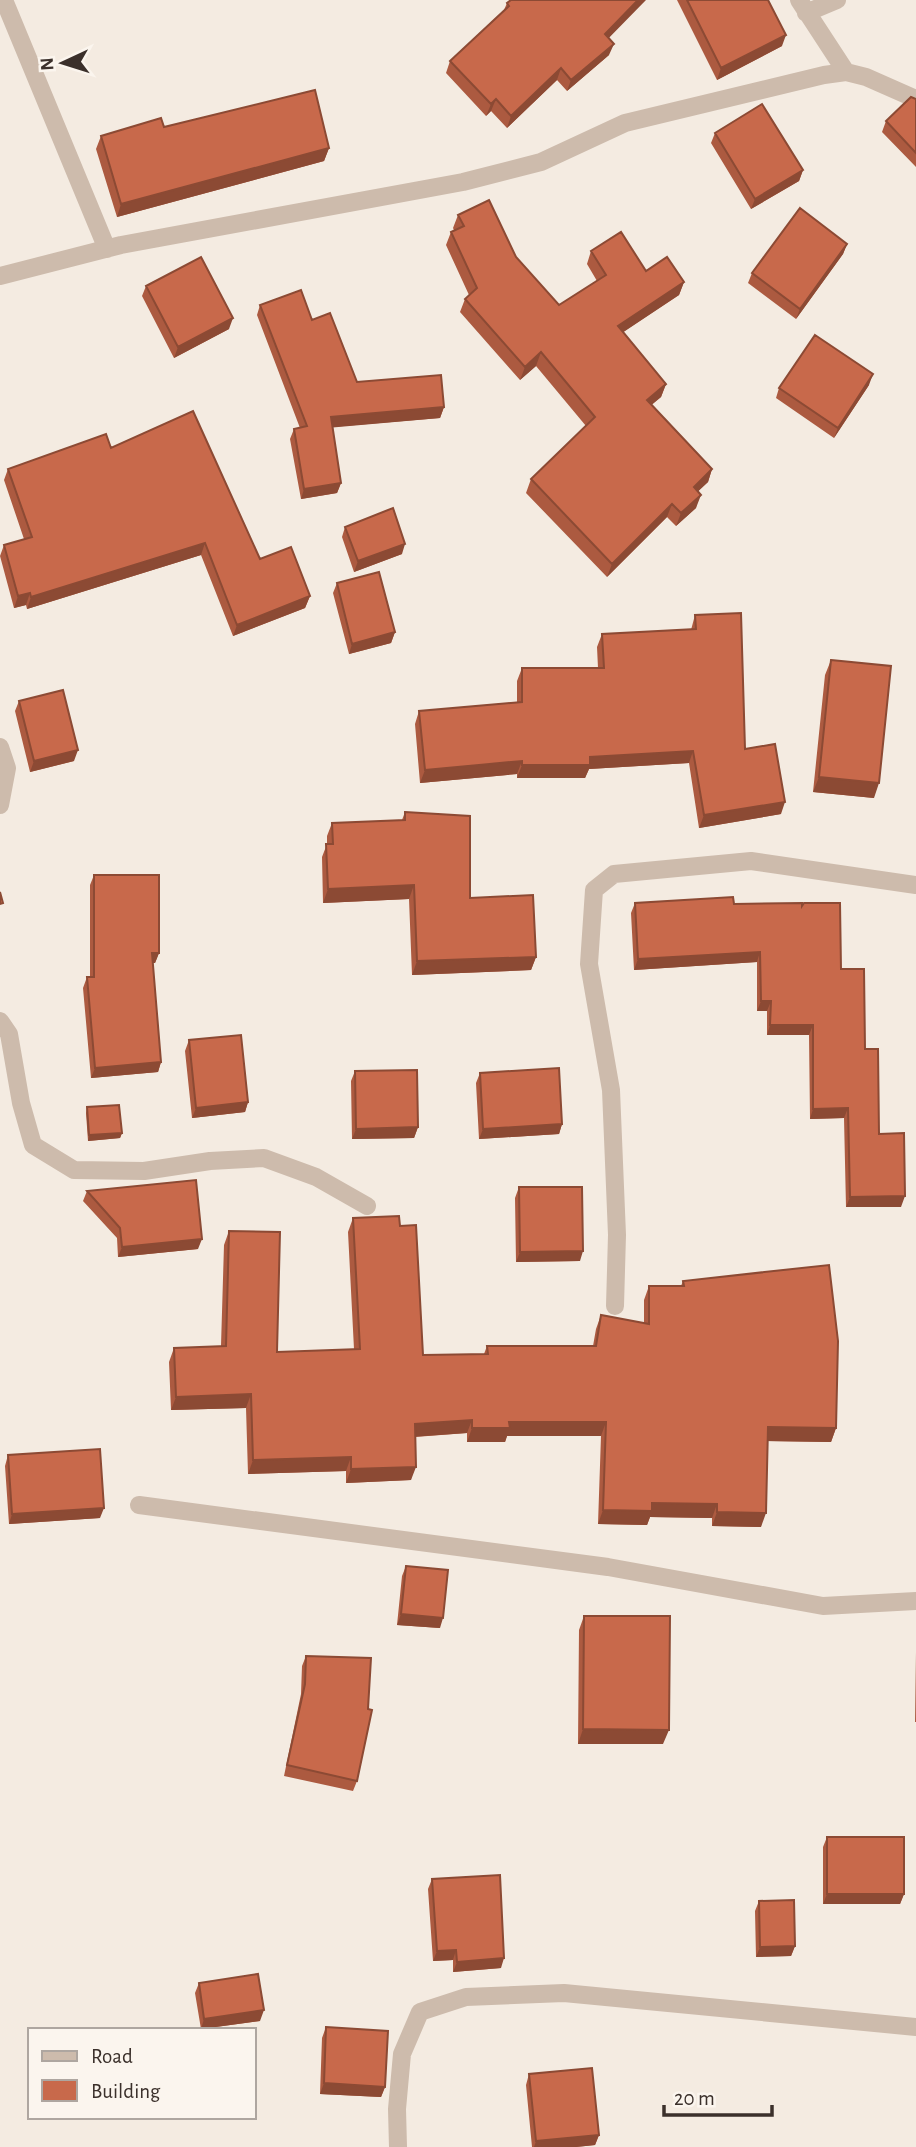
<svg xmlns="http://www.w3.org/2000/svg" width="916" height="2147" font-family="'Alegreya Sans',sans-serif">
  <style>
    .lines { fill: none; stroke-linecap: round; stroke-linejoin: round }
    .minor { stroke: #cdbbac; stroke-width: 18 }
    .wall { fill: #ac5a40 }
    .shaded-wall { fill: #8c4a34 }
    .building { fill: #c8694b; stroke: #8c4a34; stroke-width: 2 }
  </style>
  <rect width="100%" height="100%" fill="#f4ebe1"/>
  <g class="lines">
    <path class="minor" d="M4 0 107 249
      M799 0 846 72
      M806 13 837 0
      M0 276 121 245 463 182 541 162 625 123 824 75 846 72 866 77 916 99
      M0 747 7 768 0 805
      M0 1021 9 1034 21 1103 33 1145 74 1170 144 1171 210 1161 264 1158 316 1177 367 1206
      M615 1306 617 1235 611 1090 589 964 594 890 614 874 751 861 916 885
      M139 1505 608 1567 823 1606 916 1601
      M398 2147 397 2109 402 2054 420 2012 466 1997 564 1993 916 2027"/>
  </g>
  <path class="wall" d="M677 0H768L782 46 717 80Z
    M507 3 609 38V55L567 91 557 80 507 128 491 111 486 116 446 73 450 61 504 10Z
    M916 99V167L882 132 886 121Z
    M164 127 329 148 324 161 117 217 96 149 101 136Z
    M715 133 803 170 799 181 751 209 711 143Z
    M458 215 516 257 559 305 597 281 587 264 591 251 646 271 684 282 679 295 623 332 666 384 661 397 651 405 712 469 708 482 698 491 696 508 676 526 667 517 607 577 526 493 531 479 586 426 536 366 520 380 460 312 465 299 469 295 446 245 451 232 454 230 453 228Z
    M847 244 843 254 796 319 748 283 752 273Z
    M146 286 229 329 174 358 142 296Z
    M260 305 312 320 357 382 444 407 440 418 332 427 341 483 337 493 301 499 290 439 294 429 300 428 257 315Z
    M869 385 834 438 776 398 779 388Z
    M111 448 310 596 305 608 233 636 201 555 27 609 26 605 14 608 0 556 4 545 24 539 4 480 8 469Z
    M345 527 402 554 354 572 342 537Z
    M337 583 395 632 391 643 349 654 333 593Z
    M695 615 745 749 781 814 699 828 689 763 589 769 585 778H517V774L420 783 415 724 419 711 517 702V681L522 668H598L597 647 602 634 691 630Z
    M831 660 874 798 813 792 825 675Z
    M19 701 74 761 30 772 15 711Z
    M405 812 470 898 536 957 531 970 412 975 409 899 323 903 322 857 327 844V836L332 823 402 820Z
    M94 875 159 953 155 963H153L161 1062 158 1072 91 1078 83 988 87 977H90V885Z
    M635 903 802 906 841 969 865 1049 879 1134 901 1207H846L844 1118 810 1119 809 1035H767V1011H757V962L634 970 631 913Z
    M189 1040 248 1102 245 1112 192 1118 185 1051Z
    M355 1071 418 1127 414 1138 352 1139 351 1081Z
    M480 1073 562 1124 559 1134 479 1139 476 1083Z
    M87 1107 122 1133 120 1138 88 1141 86 1113Z
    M519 1187 580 1261 516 1262 515 1198Z
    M87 1191 198 1249 118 1257 117 1238 83 1201Z
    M353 1218 400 1226 423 1355 484 1354 487 1346H593L596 1329 601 1315 644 1323V1300L649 1286H681L683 1281 836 1428 831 1442 768 1441 761 1527 712 1526V1518L650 1517 647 1525 598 1524 601 1436H507L505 1442H467V1433L415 1437 411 1480 346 1483V1471L248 1474 246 1408 171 1410 169 1362 174 1348 221 1346 224 1245 229 1231 277 1352 354 1349 348 1232Z
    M8 1455 100 1518 9 1524 5 1466Z
    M406 1566 440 1628 397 1625 402 1576Z
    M584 1616 663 1744H578L579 1630Z
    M916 1652V1722H915Z
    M306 1656 357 1781 353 1791 284 1776 301 1694 302 1666Z
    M827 1837 904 1894 900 1904H823V1847Z
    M432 1879 501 1968 453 1972V1960L433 1961 428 1889Z
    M759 1901 795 1946 791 1956 756 1957 755 1911Z
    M199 1983 260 2021 201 2029 195 1993Z
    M326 2027 385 2087 381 2097 320 2094 322 2038Z
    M529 2074 599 2135 595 2145 576 2147H532L526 2085Z"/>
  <path class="shaded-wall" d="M638 0H646L601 46 605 34Z
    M786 35 782 46 717 80 721 68Z
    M614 44 609 55 567 91 571 80Z
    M561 68 557 80 507 128 511 116Z
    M496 99 491 111 486 116 491 104Z
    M329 148 324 161 117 217 121 204Z
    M803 170 799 181 751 209 755 199Z
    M847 244 843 254 796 319 800 309Z
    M684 282 679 295 613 339 618 326Z
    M233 318 229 329 174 358 178 347Z
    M541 352 536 366 520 380 525 367Z
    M873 374 869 385 834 438 838 428Z
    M666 384 661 397 642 413 647 400Z
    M444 407 440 418 327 428 331 417Z
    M712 469 708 482 689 500 694 487Z
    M341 483 337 493 301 499 304 489Z
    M701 495 696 508 676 526 681 513Z
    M672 504 667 517 607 577 612 564Z
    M205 543 201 555 27 609 31 597Z
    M405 544 402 554 354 572 358 561Z
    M30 593 26 605 14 608 18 596Z
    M310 596 305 608 233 636 237 625Z
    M395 632 391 643 349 654 352 644Z
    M78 750 74 761 30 772 34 761Z
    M693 751 689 763 589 769 585 778H517L522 765 590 757Z
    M522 761 517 774 420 783 425 770Z
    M819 777 879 783 874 798 813 792Z
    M785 802 781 814 699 828 704 815Z
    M414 885 409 899 323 903 328 889Z
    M760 952 757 962 634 970 638 959Z
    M152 953H159L155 963H149Z
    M536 957 531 970 412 975 417 961Z
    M761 1001H771L767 1011H757Z
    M770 1025H813L809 1035H767Z
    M161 1062 158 1072 91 1078 95 1068Z
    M248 1102 245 1112 192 1118 196 1108Z
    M848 1108 844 1118 810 1119 813 1109Z
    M562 1124 559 1134 479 1139 483 1129Z
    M418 1127 414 1138 352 1139 356 1129Z
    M122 1133 120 1138 88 1141 89 1135Z
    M905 1196 901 1207H846L850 1197Z
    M202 1239 198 1249 118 1257 122 1247Z
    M583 1251 580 1261 516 1262 520 1252Z
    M251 1394 246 1408 171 1410 176 1397Z
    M472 1420 467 1433 410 1437 415 1424Z
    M509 1422H606L601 1436H507L505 1442H467L472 1428Z
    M768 1427 836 1428 831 1442 763 1441Z
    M351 1457 346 1471 248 1474 253 1460Z
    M416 1467 411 1480 346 1483 351 1469Z
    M652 1503 717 1504 712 1518 650 1517 647 1525 598 1524 603 1510Z
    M104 1508 100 1518 9 1524 12 1514Z
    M717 1512 766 1513 761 1527 712 1526Z
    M401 1614 443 1618 440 1628 397 1625Z
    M583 1729 669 1730 663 1744H578Z
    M827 1894H904L900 1904H823Z
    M795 1946 791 1956 756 1957 760 1947Z
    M456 1950 453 1960 433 1961 437 1951Z
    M504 1958 501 1968 453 1972 457 1962Z
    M264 2010 260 2021 201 2029 204 2019Z
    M324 2083 385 2087 381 2097 320 2094Z
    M599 2135 595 2145 576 2147H534L536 2141Z"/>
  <path class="building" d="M511 0H638L605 34 614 44 571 80 561 68 511 116 496 99 491 104 450 61 509 6 507 3Z
    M687 0H768L786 35 721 68Z
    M315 90 329 148 121 204 101 136 161 118 164 127Z
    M911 97 916 99V153L886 121Z
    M762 104 803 170 755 199 715 133Z
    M489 200 516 257 559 305 606 275 591 251 621 232 646 271 667 257 684 282 618 326 666 384 647 400 712 469 694 487 701 495 681 513 672 504 612 564 531 479 595 417 541 352 525 367 465 299 477 288 451 232 464 226 458 215Z
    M800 208 847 244 800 309 752 273Z
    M201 257 233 318 178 347 146 286Z
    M301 290 312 320 330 313 357 382 441 375 444 407 331 417 341 483 304 489 294 429 307 426 260 305Z
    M815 335 873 374 838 428 779 388Z
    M193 411 260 559 291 547 310 596 237 625 205 543 31 597 30 593 18 596 4 545 32 537 8 469 106 434 111 448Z
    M393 508 405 544 358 561 345 527Z
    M379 572 395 632 352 644 337 583Z
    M741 613 745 749 775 744 785 802 704 815 693 751 590 757V765H522V761L425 770 419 711 522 702V668H604L602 634 696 629 695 615Z
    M831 660 891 666 879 783 819 777Z
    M63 690 78 750 34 761 19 701Z
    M405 812 470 816V898L533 895 536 957 417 961 414 885 328 889 326 844H333L332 823 405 820Z
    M94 875H159V953H152L161 1062 95 1068 87 977H94Z
    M0 892 3 903 0 904Z
    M733 897 734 904 802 903V906L804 903H840L841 969H864L865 1049H878L879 1134 904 1133 905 1196 850 1197 848 1108 813 1109V1025H770L771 1001H761L760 952 638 959 635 903Z
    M241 1035 248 1102 196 1108 189 1040Z
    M559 1068 562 1124 483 1129 480 1073Z
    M417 1070 418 1127 356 1129 355 1071Z
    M119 1105 122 1133 89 1135 87 1107Z
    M196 1180 202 1239 122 1247 120 1228 87 1191Z
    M519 1187H582L583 1251 520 1252Z
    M399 1216 400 1226 416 1225 423 1355 488 1354 487 1346H596L601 1315 649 1324V1286H684L683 1281 829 1265 838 1341 836 1428 768 1427 766 1513 717 1512V1504L652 1503V1511L603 1510 606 1422H509L510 1428H472V1420L415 1424 416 1467 351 1469V1457L253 1460 251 1394 176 1397 174 1348 226 1346 229 1231 280 1232 277 1352 360 1349 353 1218Z
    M100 1449 104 1508 12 1514 8 1455Z
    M406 1566 448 1570 443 1618 401 1614Z
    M584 1616H670L669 1730 583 1729Z
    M306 1656 371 1658 368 1709 372 1710 357 1781 287 1765 305 1684Z
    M827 1837H904V1894H827Z
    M500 1875 504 1958 457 1962 456 1950 437 1951 432 1879Z
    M794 1900 795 1946 760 1947 759 1901Z
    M258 1974 264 2010 204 2019 199 1983Z
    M326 2027 388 2031 385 2087 324 2083Z
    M592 2068 599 2135 536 2141 529 2074Z"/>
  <rect x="28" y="2028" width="228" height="91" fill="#fbf5ee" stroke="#aea6a0" stroke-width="2"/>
  <rect x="42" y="2051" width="35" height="10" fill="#cdbbac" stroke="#aea6a0" stroke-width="2"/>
  <text x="91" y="2063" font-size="21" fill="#3b302b">Road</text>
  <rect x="42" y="2080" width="35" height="21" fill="#c8694b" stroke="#aea6a0" stroke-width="2"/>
  <text x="91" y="2098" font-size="21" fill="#3b302b">Building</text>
  <g transform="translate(63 63) rotate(266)" stroke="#fbf5ee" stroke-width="5" paint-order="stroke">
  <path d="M0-5L12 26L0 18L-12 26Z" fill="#3b302b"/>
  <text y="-10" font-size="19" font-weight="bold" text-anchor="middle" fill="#3b302b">N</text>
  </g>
  <path d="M664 2105v10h108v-10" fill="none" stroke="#3b302b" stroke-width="3.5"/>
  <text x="674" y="2105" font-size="21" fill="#3b302b" stroke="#fbf5ee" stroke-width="5" paint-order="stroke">20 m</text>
</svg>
